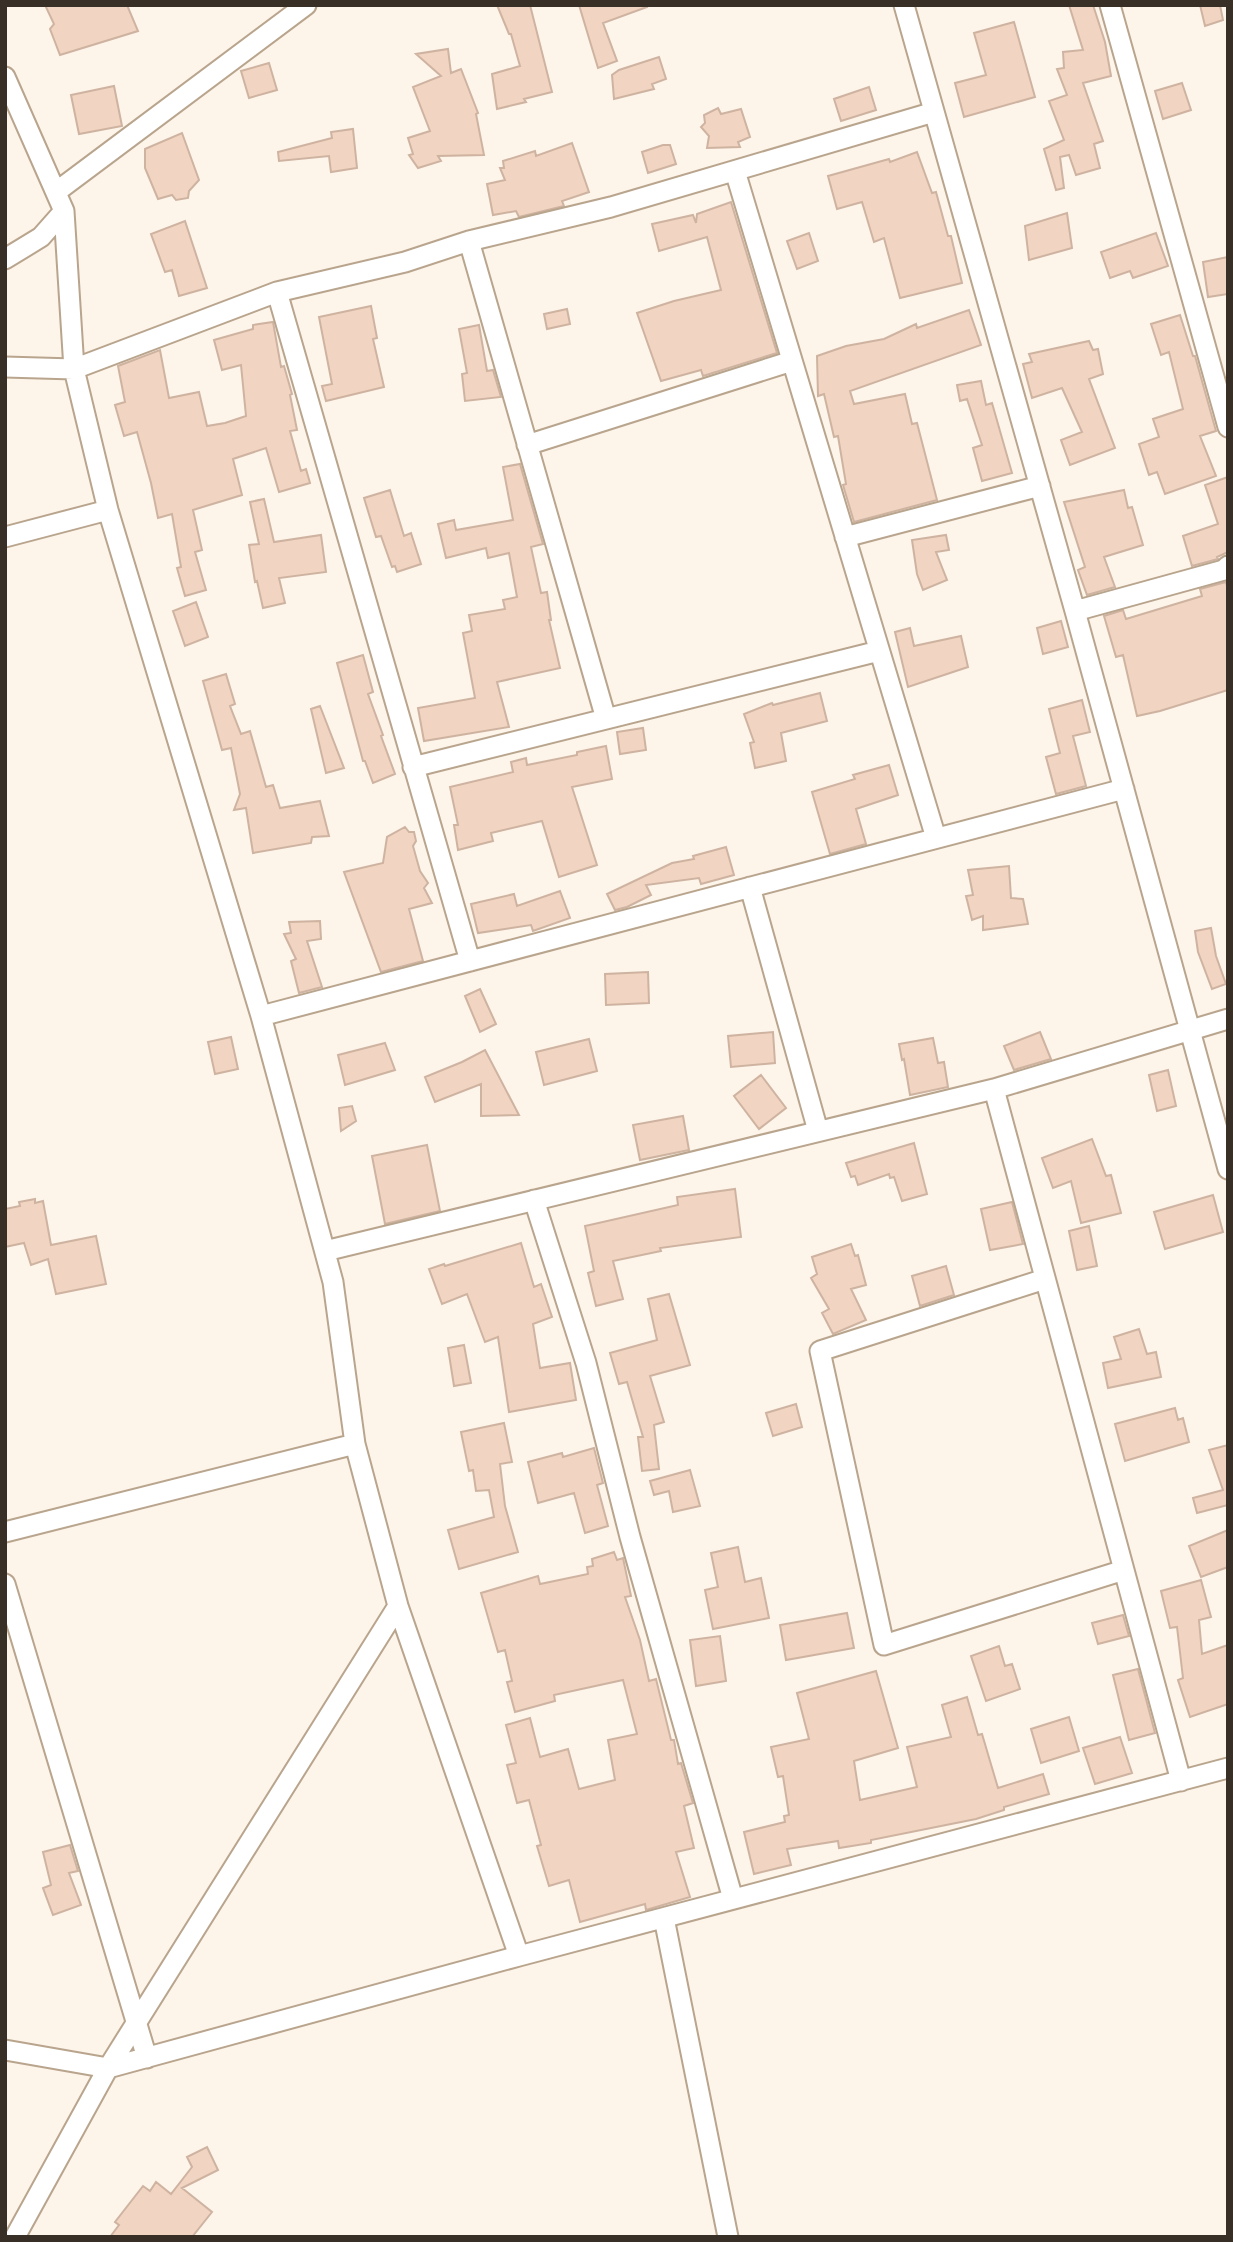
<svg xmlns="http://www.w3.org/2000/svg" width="1233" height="2242" font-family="Arial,sans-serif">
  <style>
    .building { fill: #f1d5c2; stroke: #cfb3a1; stroke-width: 2 }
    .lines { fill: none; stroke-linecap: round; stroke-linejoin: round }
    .minor-casing { stroke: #b9a58d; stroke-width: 23 }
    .minor { stroke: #fff; stroke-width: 19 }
  </style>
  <rect width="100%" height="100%" fill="#fdf4ea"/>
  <path class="building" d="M45 5H127L138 31 60 55 50 29 54 24Z
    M497 5H530L552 92 524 99 526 102 497 109 492 74 520 66 511 34H509Z
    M579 5H647V7L603 23 617 61 598 68Z
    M1069 5H1093L1105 42 1111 76 1083 83 1103 141 1094 144 1100 168 1076 175 1069 155 1060 157 1064 188 1056 190 1044 149 1064 140 1049 101 1067 95 1057 69 1064 68 1063 52 1083 50Z
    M1200 5H1220L1223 20 1205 26Z
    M1014 22 1035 97 964 117 955 83 986 75 974 33Z
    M448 49 451 73 461 69 478 113 476 114 484 155 438 156 441 161 418 168 409 155 413 154 408 138 430 131 413 87 441 76 416 54Z
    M659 57 666 79 652 84 654 89 614 99 612 75 619 70Z
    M269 63 277 90 249 98 241 71Z
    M1182 83 1191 110 1163 119 1155 91Z
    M114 86 122 126 79 134 71 95Z
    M869 87 876 110 841 121 834 99Z
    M718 108 721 114 741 109 750 137 738 142 740 147 707 148 709 136 701 127 705 123 704 115Z
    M353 129 357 168 331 172 329 156 279 161 278 152 332 138 331 132Z
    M182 133 199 180 189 191 188 198 176 200 172 195 158 199 145 168V149Z
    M572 143 589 192 562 201 564 206 519 217 516 211 493 215 487 184 505 180 500 168H504L503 161 535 151 536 156Z
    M663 145H670L676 164 648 173 642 152Z
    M917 152 932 193 936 192 948 236H951L962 283 900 298 884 238 874 242 862 202 837 209 828 176 889 159 890 162Z
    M731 202 777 353 703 376 701 370 661 381 637 313 674 301 721 290 707 237 659 251 652 224 693 215 696 223 697 214Z
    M1067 213 1072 248 1029 260 1025 226Z
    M185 221 207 288 179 296 172 270 165 272 151 234Z
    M809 233 818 261 797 269 787 241Z
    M1156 233 1168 266 1133 278 1130 271 1110 278 1101 252Z
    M1228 257V294L1208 297 1203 262Z
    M371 306 377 338 373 339 384 387 326 401 322 386 332 384 319 317Z
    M567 309 570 324 547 329 544 314Z
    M969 310 981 345 850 391 854 404 905 394 912 424 917 423 937 500 854 522 843 485 846 484 838 436 834 437 824 394 818 396 817 356 846 346 884 339 916 324 917 328Z
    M1180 315 1193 356H1195L1216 431 1200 436 1216 476 1165 494 1157 472 1149 475 1139 444 1159 437 1153 419 1183 409 1169 352 1161 355 1151 324Z
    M273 322 281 367 284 366 292 394 290 395 297 430 290 431 301 471 306 469 310 483 279 492 266 448 233 459 242 495 193 510 202 550 195 552 206 590 185 596 177 568 181 567 172 514 158 518 151 483 137 432 124 436 115 405 125 402 118 366 160 350 169 398 199 392 207 426 225 423 246 416 241 365 222 370 214 340 253 329V325Z
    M479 325 487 371 493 370 501 397 465 401 462 374 467 373 459 329Z
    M1089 341 1093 350 1098 349 1103 374 1089 379 1115 448 1070 465 1061 440 1082 432 1062 388 1032 398 1023 364 1032 362 1029 354Z
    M981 381 986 405 992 403 1012 473 982 481 973 448 982 445 967 399 960 401 957 385Z
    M520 464 543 544 531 547 541 593 547 592 551 620H549L560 668 497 682 509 727 424 741 418 708 475 698 463 633 472 631 469 615 505 609 503 600 517 597 509 553 488 558 486 548 446 558 438 524 454 520 456 530 513 520 503 467Z
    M1228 477V552L1217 557 1218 559 1192 566 1183 536 1218 524 1205 485Z
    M390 490 404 536 411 533 421 564 397 572 395 566 392 567 381 536 376 537 364 498Z
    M1124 490 1128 508 1132 507 1143 545 1104 557 1115 587 1087 595 1078 570 1085 567 1064 502Z
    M264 499 274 542 321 535 326 572 279 578 285 603 263 608 257 581 255 582 249 545 259 544 250 502Z
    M946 535 949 550 936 552 947 580 923 590 917 574 912 540Z
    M1226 582 1228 589V690L1160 711 1137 716 1123 655 1116 657 1104 616 1123 610 1126 619 1202 596 1200 589Z
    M196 602 208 637 185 646 173 611Z
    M1061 621 1068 647 1043 654 1037 628Z
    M910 628 914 646 961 636 968 667 908 687 895 632Z
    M363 655 373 692 368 694 383 735 381 736 395 774 373 783 365 761H363L337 663Z
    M226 674 235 704 230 706 241 734 250 731 266 787 273 785 280 808 320 801 329 836 312 837 311 843 253 853 246 808 234 810 240 794 231 748 222 750 203 681Z
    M820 693 827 721 781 733 786 761 755 768 750 743 754 742 744 714 772 703 773 705Z
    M1082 700 1090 732 1073 736 1086 786 1056 794 1046 757 1060 753 1049 709Z
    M320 706 344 768 326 773 311 709Z
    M643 728 646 750 620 754 617 732Z
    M606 746 612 779 572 787 597 865 559 877 542 821 491 833 493 841 458 850 454 825H458L450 787 513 772 511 762 526 758 527 765 577 755V752Z
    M889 765 898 795 856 809 866 844 830 854 812 792 855 779 853 775Z
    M405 827 409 832H414L416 841 413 846 420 871 428 883 424 888 432 903 409 909 423 961 381 972 344 872 383 863 387 837Z
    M726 847 734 875 701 884 699 878 646 885 651 895 627 907 615 910 607 894 672 863 694 859 693 856Z
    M1009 866 1011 898 1023 899 1028 924 983 930V916L972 920 966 896 973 895 968 870Z
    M560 891 570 918 533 931 531 925 478 933 471 904 514 894 517 906Z
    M320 921 321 939 307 941 322 987 299 993 291 961 296 959 284 934 291 933 289 922Z
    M1211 928 1216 956 1226 984 1212 989 1198 952 1195 931Z
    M648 972 649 1003 606 1005 605 974Z
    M480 989 496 1024 480 1032 465 996Z
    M773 1032 775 1063 731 1067 728 1036Z
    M1040 1032 1051 1059 1014 1070 1004 1046Z
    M231 1037 238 1069 215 1074 208 1042Z
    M933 1038 938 1063 944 1062 948 1087 910 1095 904 1059 902 1060 899 1044Z
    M589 1039 597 1071 544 1085 536 1052Z
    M385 1043 395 1070 345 1085 338 1055Z
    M485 1050 519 1115 481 1116V1084L435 1102 425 1077 462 1062Z
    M1168 1070 1176 1106 1157 1111 1149 1075Z
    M761 1075 786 1108 759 1129 734 1096Z
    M352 1106 356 1121 341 1131 339 1108Z
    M683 1116 689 1150 640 1160 633 1125Z
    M1092 1139 1106 1176 1111 1175 1121 1213 1081 1223 1071 1181 1053 1188 1042 1158Z
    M914 1143 927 1194 902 1201 894 1177 890 1178 889 1174 858 1185 855 1176 851 1177 846 1163Z
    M427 1145 440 1211 385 1224 372 1156Z
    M735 1189 741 1237 660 1248 661 1251 613 1261 623 1299 596 1306 588 1273 594 1271 585 1226 678 1205 677 1197Z
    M1213 1195 1223 1232 1165 1249 1154 1212Z
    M35 1199V1203L43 1201 51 1245 96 1236 106 1284 56 1294 48 1259 31 1265 24 1243 5 1247V1209L20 1206 19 1202Z
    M1012 1202 1023 1244 990 1250 981 1209Z
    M1089 1226 1097 1266 1077 1270 1069 1231Z
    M521 1243 534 1287 541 1284 552 1317 533 1324 540 1368 570 1363 576 1400 509 1412 498 1337 485 1342 467 1294 442 1304 429 1269 444 1264 445 1266Z
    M851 1244 855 1256 858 1255 866 1285 851 1289 866 1320 833 1334 822 1313 829 1309 811 1278 817 1274 812 1257Z
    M946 1266 954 1295 920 1306 912 1276Z
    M669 1294 690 1365 650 1376 664 1422 654 1425 659 1469 642 1471 638 1437H643L627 1382 619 1384 610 1353 657 1340 648 1299Z
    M1139 1329 1147 1354 1156 1352 1161 1377 1108 1388 1103 1363 1121 1359 1114 1337Z
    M464 1345 471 1383 454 1386 448 1348Z
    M796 1404 802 1427 773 1436 766 1413Z
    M1175 1408 1178 1420 1183 1418 1189 1442 1125 1461 1115 1424Z
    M504 1423 512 1462 500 1464 505 1506 518 1552 459 1569 448 1530 494 1517 489 1490 476 1491 473 1470 469 1471 461 1432Z
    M1228 1445V1505L1197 1513 1193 1498 1223 1490 1209 1450Z
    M594 1448 603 1483 597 1485 608 1526 585 1533 574 1493 538 1503 528 1462 562 1453 563 1457Z
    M690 1470 700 1506 673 1512 669 1491 654 1495 650 1481Z
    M1228 1530V1567L1201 1577 1189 1546Z
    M738 1547 745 1582 761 1578 769 1618 713 1629 705 1590 718 1587 711 1553Z
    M614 1552 617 1560 623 1558 631 1596 625 1597 640 1640 649 1681 656 1679 671 1740H674L678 1764 681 1763 693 1803 684 1806 694 1848 676 1852 690 1897 646 1910 645 1904 580 1922 569 1880 549 1886 537 1846 541 1845 529 1800 517 1803 507 1765 516 1763 506 1725 530 1718 540 1757 568 1749 579 1789 615 1780 608 1740 637 1734 623 1680 554 1695 555 1701 515 1712 507 1682 512 1681 505 1650 498 1652 481 1593 538 1576 540 1584 588 1574 587 1567 593 1566 592 1559Z
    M1201 1580 1211 1617 1199 1620 1202 1654 1228 1645V1704L1190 1717 1178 1680 1183 1678 1177 1627 1170 1628 1161 1591Z
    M847 1613 854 1648 786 1660 780 1625Z
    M1123 1615 1129 1636 1098 1644 1092 1623Z
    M720 1636 726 1681 696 1686 690 1640Z
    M999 1646 1005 1666 1012 1664 1020 1689 986 1701 971 1656Z
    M1138 1669 1155 1733 1129 1740 1113 1675Z
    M876 1671 898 1748 854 1761 860 1800 917 1787 907 1747 951 1737 942 1705 967 1697 978 1735 982 1734 998 1788 1043 1774 1049 1794 1004 1807V1810L976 1819 871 1840V1843L839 1848 838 1841 787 1849 791 1865 754 1874 744 1832 785 1822 784 1816 789 1815 783 1776 778 1777 771 1747 809 1739 797 1693Z
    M1069 1717 1079 1751 1041 1763 1031 1729Z
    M1120 1737 1132 1773 1095 1784 1083 1748Z
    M70 1845 78 1871 69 1873 81 1905 53 1915 43 1888 51 1885 43 1852Z
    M207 2147 218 2170 182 2188 212 2212 192 2237H110L119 2225 115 2222 143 2186 150 2191 156 2182 171 2194 192 2167 187 2157Z"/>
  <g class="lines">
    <defs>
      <path id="minor" d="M904 5 1075 611 1228 1169
        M1110 5 1228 427
        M5 77 64 211 74 369 108 510 261 1016 333 1282 355 1444 398 1606 519 1956
        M735 171 936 838
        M56 192 306 5
        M469 241 606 719
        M5 259 41 237 64 211
        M277 292 470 961
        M5 367 74 369 277 292 405 262 469 241 611 207 934 112
        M527 445 792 361
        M5 537 108 510
        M845 537 1040 486
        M1075 611 1224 570 1228 566
        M413 767 879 651
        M750 887 818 1131
        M261 1016 1124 789
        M994 1089 1181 1781
        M534 1200 586 1363 630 1537 733 1899
        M325 1251 994 1089 1228 1019
        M1045 1279 820 1351 884 1645 1124 1570
        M5 1532 355 1444
        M5 1584 147 2058
        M664 1918 728 2237
        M5 2050 108 2068 398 1606
        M15 2237 108 2068 519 1956 1228 1768"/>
    </defs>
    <use href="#minor" class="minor-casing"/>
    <use href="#minor" class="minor"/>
  </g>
  <rect width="1233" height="2242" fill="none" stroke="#383026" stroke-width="14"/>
</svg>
